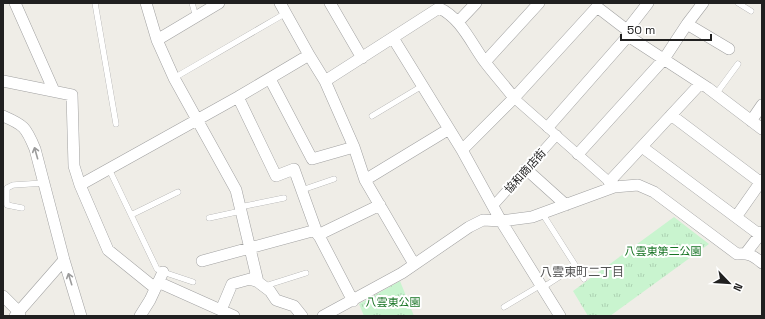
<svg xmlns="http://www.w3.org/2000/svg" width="765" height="319" font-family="'Space Grotesk','Noto Sans JP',sans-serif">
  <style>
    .park { fill: url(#park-tufts) }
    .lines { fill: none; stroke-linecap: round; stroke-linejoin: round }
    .service-casing { stroke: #a1a1a1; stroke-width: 6 }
    .pedestrian-casing { stroke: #a1a1a1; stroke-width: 10 }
    .minor-casing { stroke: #a1a1a1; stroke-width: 12 }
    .service { stroke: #fff; stroke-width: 5.5 }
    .pedestrian { stroke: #fff; stroke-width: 9 }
    .minor { stroke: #fff; stroke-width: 11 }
    .oneway { stroke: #9b9b9b }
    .labels { text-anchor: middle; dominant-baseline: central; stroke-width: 4; stroke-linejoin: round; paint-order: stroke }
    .street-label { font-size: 11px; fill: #202020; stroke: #fff }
    .park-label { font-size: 11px; fill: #177424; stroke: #fff }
    .neighbourhood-label { font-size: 12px; fill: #535353; stroke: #fff }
  </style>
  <defs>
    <pattern id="park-tufts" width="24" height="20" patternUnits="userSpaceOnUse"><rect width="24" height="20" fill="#c9f4cf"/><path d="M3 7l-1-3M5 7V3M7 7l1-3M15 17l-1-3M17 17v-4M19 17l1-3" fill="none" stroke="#acd1b1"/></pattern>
  </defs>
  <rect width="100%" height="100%" fill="#efede7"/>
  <path class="park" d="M674 217 709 244 610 316H588L573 291Z
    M400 281 414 316H364L359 304Z"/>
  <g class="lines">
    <defs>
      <path id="service" d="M95 3 116 124
        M192 3 196 17
        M738 3 751 11
        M174 78 286 13
        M716 94 738 64
        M372 116 422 86
        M109 169 157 269 163 272 193 282
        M302 190 334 179
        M240 207 284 198
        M22 208 7 205V188L13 185 44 183
        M542 213 584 279
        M131 215 178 192
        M209 218 241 211
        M265 286 306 273
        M542 288 576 266
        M504 307 541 285"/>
      <path id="pedestrian" d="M514 98 614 186
        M493 206 557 135"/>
      <path id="minor" d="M15 3 54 91
        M146 3 157 40 174 78 236 190 258 282 270 291 276 300 294 306 302 316
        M280 3 309 55
        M330 3 362 58
        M458 22 476 3
        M687 24 729 49
        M628 36 708 88 762 129
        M393 38 462 150 501 221 560 316
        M157 40 219 3
        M485 62 539 3
        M270 79 312 159 354 147
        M3 81 72 95 74 166 80 185 108 250 155 288
        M325 81 439 8C461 18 471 43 485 62 494 74 505 86 514 98
        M238 97 276 176 294 169 316 230 353 301
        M671 115 760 182
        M3 116C24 125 26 127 35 149L64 260 81 316
        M751 121 762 105
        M548 127 628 36 627 30 648 3
        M642 147 760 235
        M462 150 514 98 597 7 627 30
        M578 154 664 59 687 24 703 3
        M526 169 566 205
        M365 180 449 129
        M609 182 700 84
        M80 185 238 97 309 55 325 81 354 147 365 180 414 264
        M736 217 762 180
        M318 235 380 205
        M746 253 762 232
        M202 261 316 230
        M158 282 234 316
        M3 296 19 312 20 316
        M221 310 232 284 250 279 258 282
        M15 316 64 260
        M140 316 150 300 163 272
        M323 316 402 273 469 227 483 220 501 221 532 217 614 187 638 185 654 192 737 254C748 253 753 255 762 263"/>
    </defs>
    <use href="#service" class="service-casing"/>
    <use href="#pedestrian" class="pedestrian-casing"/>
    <use href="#minor" class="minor-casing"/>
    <use href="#service" class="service"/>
    <use href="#pedestrian" class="pedestrian"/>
    <use href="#minor" class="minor"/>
  </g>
  <defs><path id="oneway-shaft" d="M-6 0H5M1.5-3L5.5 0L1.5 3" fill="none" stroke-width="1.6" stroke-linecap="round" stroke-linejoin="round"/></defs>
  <g class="oneway">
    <use href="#oneway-shaft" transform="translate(36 153) rotate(-106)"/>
    <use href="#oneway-shaft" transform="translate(70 279) rotate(-107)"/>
  </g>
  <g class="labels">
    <g class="street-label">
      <text transform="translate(525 171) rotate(-48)">協和商店街</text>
    </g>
    <g class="park-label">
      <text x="663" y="251">八雲東第二公園</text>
      <text x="393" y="302">八雲東公園</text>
    </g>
    <g class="neighbourhood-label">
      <text x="582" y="272">八雲東町二丁目</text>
    </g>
  </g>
  <rect width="765" height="319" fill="none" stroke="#202020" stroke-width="8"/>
  <g transform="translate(729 283) rotate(115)" stroke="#ffffff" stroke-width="3" paint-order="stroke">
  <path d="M0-3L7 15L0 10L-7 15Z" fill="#202020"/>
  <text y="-6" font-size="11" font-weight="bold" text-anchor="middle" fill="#202020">N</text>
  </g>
  <path d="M621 34v6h90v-6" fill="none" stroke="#202020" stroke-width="2"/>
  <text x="627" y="34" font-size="12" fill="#202020" stroke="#ffffff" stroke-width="3" paint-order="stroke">50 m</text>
</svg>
